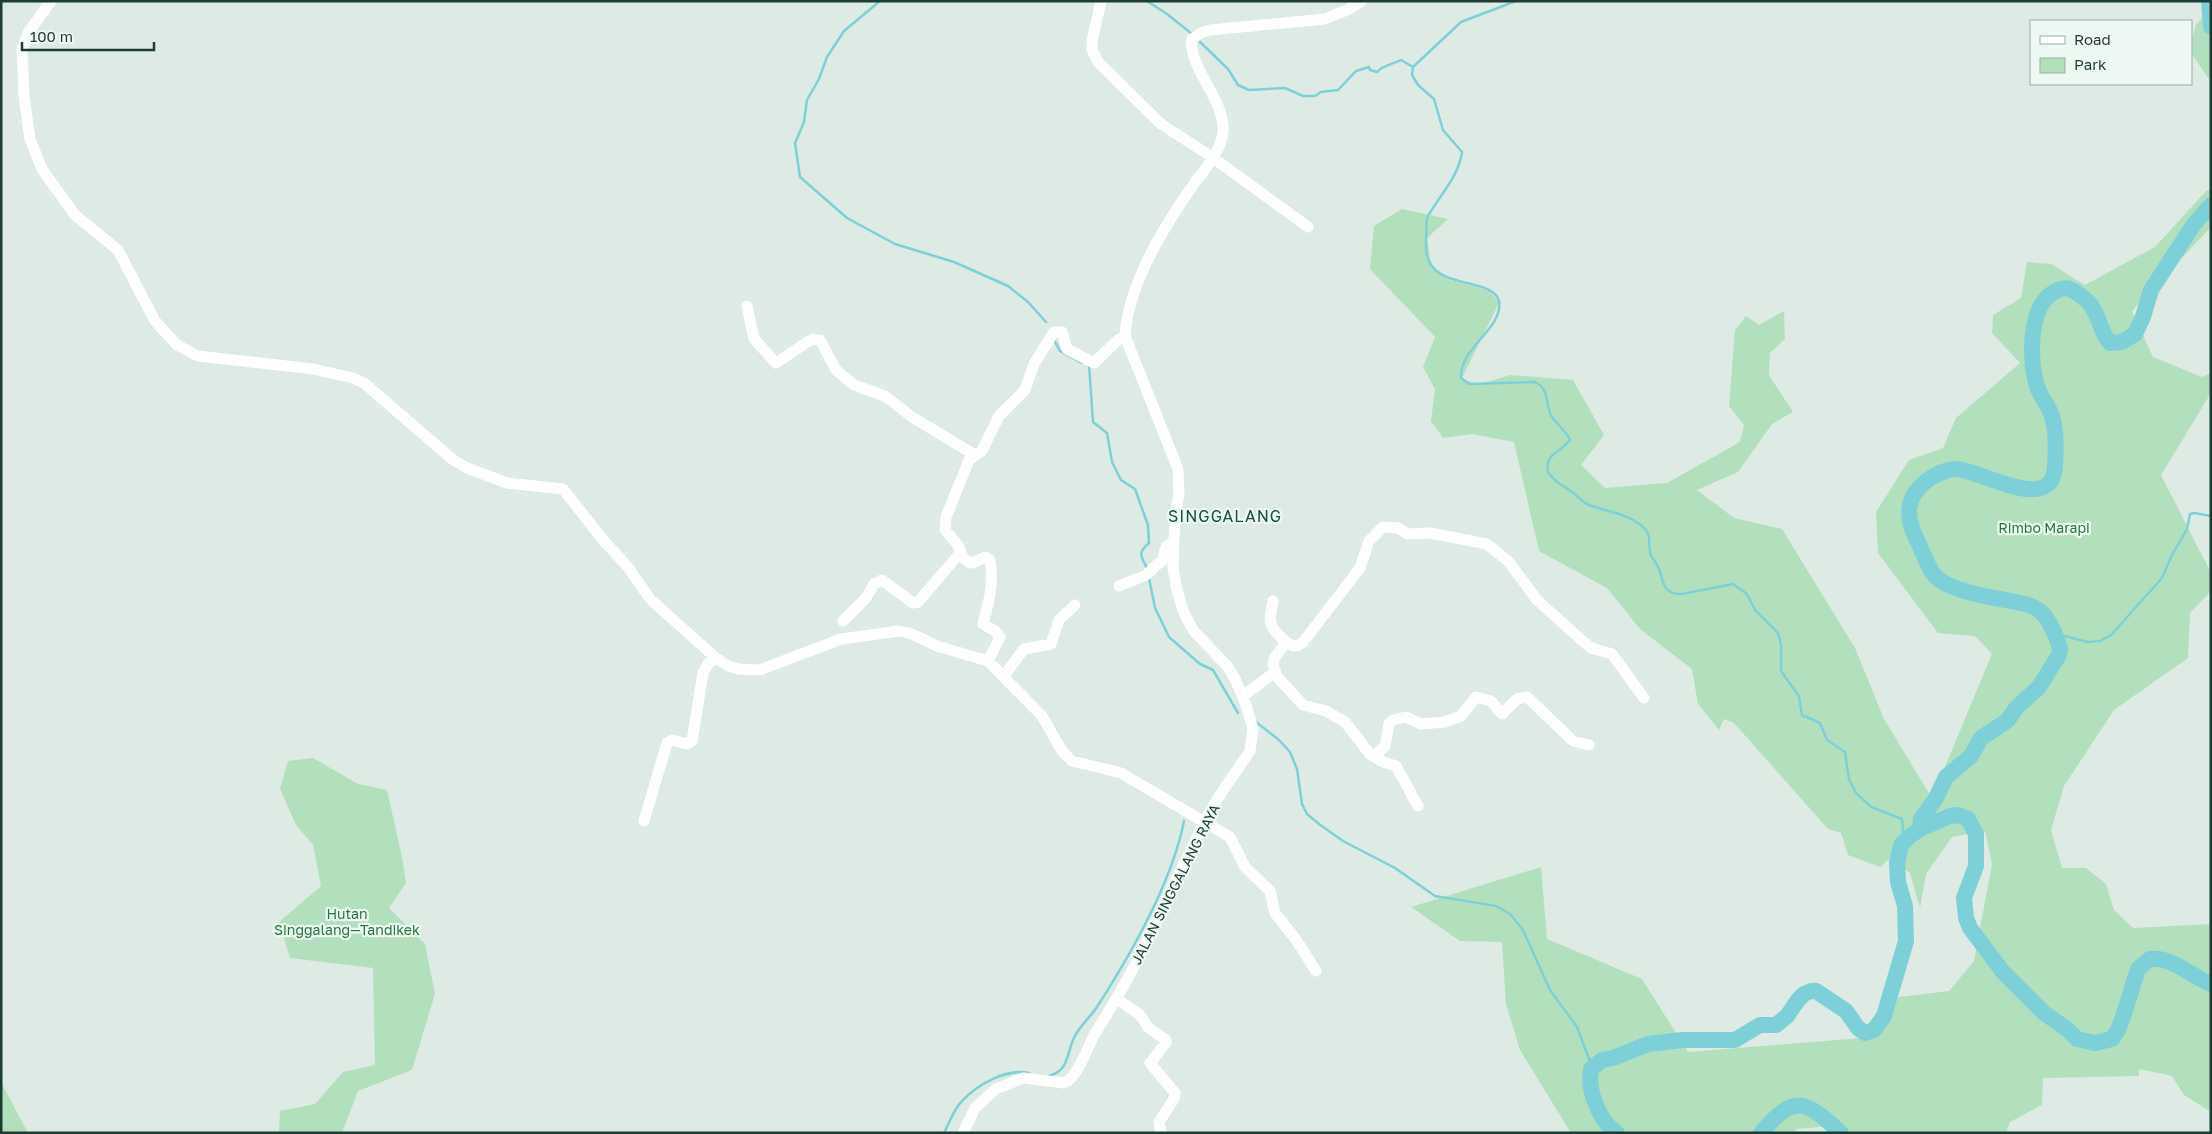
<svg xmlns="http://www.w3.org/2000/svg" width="2212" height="1134" font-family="'Golos Text',sans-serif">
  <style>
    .green { fill: #b3e0bc }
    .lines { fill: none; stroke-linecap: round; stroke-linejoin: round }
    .stream { stroke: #7ed0d8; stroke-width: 2.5 }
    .river { stroke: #7ed0d8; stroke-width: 16 }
    .minor { stroke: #fff; stroke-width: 11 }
    .labels { text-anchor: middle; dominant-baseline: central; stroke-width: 4.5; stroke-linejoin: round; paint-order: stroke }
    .park-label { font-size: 14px; fill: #23783e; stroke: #eef8f2 }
    .street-label { font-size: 14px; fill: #1d3d32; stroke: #eef8f2 }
    .quarter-label { font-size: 16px; letter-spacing: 1px; fill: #17513f; stroke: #eef8f2 }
  </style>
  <rect width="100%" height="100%" fill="#ddebe4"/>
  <path class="green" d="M2211 8V82L2191 53V43L2196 25Z
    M2207 190 2211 191V227L2132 311 2153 357 2202 377 2211 373V393L2161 475 2211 573V591L2190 613 2188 658 2114 710 2064 786 2051 830 2062 868H2086L2106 884 2114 910 2133 928 2211 924V1112L2184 1095 2172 1076 2139 1069V1076L2043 1078 2042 1105 2010 1122 2006 1133H1848L1841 1125 1797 1129 1794 1133H1571L1520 1050 1506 1004 1502 942 1460 941 1411 907 1541 867 1547 939 1642 979 1688 1052 1874 1037 1899 997 1949 991 1974 961 1992 864 1985 831 1952 837 1926 874 1920 908 1910 873 1889 859 1880 867 1848 855 1841 833 1828 829 1734 723 1724 719 1719 730 1698 704 1692 669 1640 629 1607 588 1539 551 1514 442 1472 434 1443 438 1431 421 1435 389 1423 367 1435 337 1370 269 1374 226 1402 209 1448 219 1427 238 1431 265 1447 279 1490 291 1499 303 1462 378 1477 385 1510 375 1573 380 1604 435 1581 465 1605 488 1667 483 1740 442 1744 425 1729 406 1735 330 1746 316 1759 325 1784 311 1785 339 1770 353 1769 375 1793 412 1772 424 1738 472 1697 490 1734 518 1782 529 1855 648 1884 719 1932 798 1992 654 1975 636 1938 633 1878 553 1876 512 1909 460 1943 448 1956 418 2020 363 1992 333 1993 315 2021 298 2027 262 2051 264 2085 285 2155 247Z
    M313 758 358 784 387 790 402 857 406 883 389 908 425 944 435 994 412 1070 358 1091 342 1133H279L280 1111 315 1104 343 1072 375 1065 373 968 290 958 279 922 321 886 313 845 296 825 280 789 288 761Z
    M1 1082 28 1133H1Z"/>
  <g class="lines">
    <path class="stream" d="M880 1 844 31 827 57 819 79 807 100 804 122 795 143 800 177 847 218 895 244 954 262 1008 286 1028 302 1046 322
      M1147 1 1167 14 1192 34
      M1516 1 1461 22 1413 67 1412 75 1418 85 1434 99 1443 130 1462 152C1459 176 1440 195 1428 216 1425 222 1427 232 1426 239 1426 246 1425 254 1429 261 1441 289 1493 278 1499 301 1504 328 1459 348 1461 378L1469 384 1535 382C1551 390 1544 404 1552 417 1558 425 1565 431 1570 439 1564 452 1544 452 1548 472 1558 487 1566 485 1577 496 1581 500 1584 503 1589 505 1608 512 1627 513 1643 527 1652 535 1648 542 1650 552 1650 557 1655 560 1657 565 1664 577 1660 595 1682 594L1733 584 1747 594 1755 610 1778 633 1781 645V671L1799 696 1802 715 1820 723 1827 740 1845 752 1849 779 1856 793 1871 807 1902 819 1904 841
      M1198 40 1228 69 1238 85 1249 90 1285 88 1303 96H1315L1321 92 1338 90 1356 71 1369 67 1370 70 1377 72C1383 65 1393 64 1401 60L1413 67
      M1054 340 1060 351 1082 363
      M1089 365 1093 422 1107 433 1112 462 1121 480 1135 489 1148 525 1149 543C1136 554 1142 557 1148 570
      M1149 578 1155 608 1169 637 1200 664 1213 670 1238 713
      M2052 629 2064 636 2088 642 2100 641 2111 635 2162 578 2172 555 2187 529 2190 514 2194 513 2211 516
      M1256 722 1279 740 1290 752 1297 769 1302 804 1307 814 1319 824 1343 841 1395 868 1435 896 1496 906 1510 914 1523 930 1550 990 1577 1027 1592 1067
      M1049 1076C1071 1070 1066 1050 1076 1034 1082 1024 1091 1016 1097 1007 1131 954 1172 882 1184 821
      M944 1133C949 1123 954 1109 962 1101 977 1085 1006 1068 1029 1073"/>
    <path class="river" d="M2209 1 2211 27
      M1920 829 1921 819 1936 798 1946 777 1971 756 1981 738 2007 721 2017 707 2039 687 2059 655 2060 648C2056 636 2050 620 2041 612 2031 603 2018 603 2006 600 1987 597 1948 590 1935 576 1929 569 1925 558 1921 549 1918 541 1913 533 1911 525 1907 510 1909 498 1920 487 1928 478 1944 469 1956 469 1979 469 2054 517 2055 465 2056 451 2056 433 2053 420 2051 408 2042 400 2038 389 2029 365 2028 310 2051 294 2067 283 2072 289 2086 300 2099 310 2099 331 2110 343L2122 342 2135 334 2143 317 2151 290 2194 224 2211 205
      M1617 1133C1599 1121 1587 1090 1591 1069L1602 1060 1613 1058 1648 1044 1682 1040H1735L1760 1025H1776L1787 1016 1798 1000 1804 994 1811 991H1816L1846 1011 1858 1028 1865 1033 1874 1030 1884 1016 1906 941 1905 906 1898 882 1897 863 1901 845 1910 836 1920 829 1950 816 1958 815 1968 819 1976 834V866L1964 898 1966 918 1970 928 2003 972 2044 1013 2067 1029 2077 1039 2095 1043 2112 1039 2118 1030 2123 1017 2138 969 2150 959C2174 957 2190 976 2211 984
      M1761 1133C1795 1093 1805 1100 1841 1133"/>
    <path class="minor" d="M51 1 28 33 22 49 24 96 30 139 42 169 75 215 118 250 155 321 177 345 198 356 313 369 353 378 364 383 452 459 467 468 507 483 563 489 604 541 628 567 650 599 716 658 728 666 739 669 760 670 841 639 899 631 912 634 937 646 988 661 1042 716 1062 751 1072 761 1121 773 1230 837 1245 867 1270 891 1275 913 1297 941 1316 971
      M1101 1 1092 41V50L1098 62 1161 124 1212 157 1308 227
      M747 306 754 339 776 363 812 339 820 340 836 370 854 385 885 396 912 417 975 455
      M1119 586C1125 583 1143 577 1146 575 1153 570 1154 566 1162 561L1166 547 1173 542
      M1273 601C1268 624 1269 626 1286 642L1275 657 1273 664 1277 677 1282 682 1303 705 1326 711 1345 722 1370 754 1383 762 1396 766 1418 806
      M843 621 866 598 874 584 882 580 913 603 918 602 961 552
      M1286 642 1293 646 1299 645 1304 641 1360 568 1369 541 1383 527 1398 528 1408 534 1430 533 1487 544 1509 562 1537 600 1585 643 1591 648 1612 654 1644 698
      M988 661 1000 637 995 631 983 624C989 599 994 588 990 560L985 557 973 563 968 562 963 557 958 545 945 530 946 517 969 460 982 451 999 416 1025 390 1034 364 1054 332H1062L1067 349 1094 363 1118 340 1125 336
      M1004 676 1024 649 1051 644 1059 620 1075 605
      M1243 696 1275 672
      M1374 756 1385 746 1389 724 1393 720 1406 717 1421 724 1445 722 1461 716 1476 697 1491 701 1502 714 1517 699 1527 697 1573 741 1589 745
      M644 821 667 743 672 740 687 744 692 741 703 673 708 664 716 658
      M1117 999 1139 1014 1149 1028 1166 1040V1043L1150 1063 1175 1093 1174 1099 1159 1122 1161 1133
      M963 1133 975 1108 996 1089 1023 1078 1064 1083C1078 1079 1088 1044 1097 1030 1140 965 1169 891 1205 821 1217 796 1235 774 1250 751L1253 729 1246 705 1236 681 1228 667 1193 630 1183 611 1176 586 1173 566 1175 515 1179 494 1178 469 1125 336C1128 288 1160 233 1187 194 1199 175 1221 154 1223 132 1226 101 1187 66 1192 39L1201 33 1210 30 1325 19 1347 10 1362 1"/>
  </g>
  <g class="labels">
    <g class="park-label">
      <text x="2044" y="527">Rimbo Marapi</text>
      <text x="347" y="913">Hutan<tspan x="347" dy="16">Singgalang—Tandikek</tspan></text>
    </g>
    <g class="street-label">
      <text transform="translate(1175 884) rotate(-63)">JALAN SINGGALANG RAYA</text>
    </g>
    <g class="quarter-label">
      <text x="1225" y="516">SINGGALANG</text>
    </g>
  </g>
  <rect width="2212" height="1134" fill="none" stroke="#1d3d32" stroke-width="5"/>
  <rect x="2030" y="20" width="162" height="65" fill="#eef8f2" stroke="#9aada5"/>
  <rect x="2040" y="36" width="25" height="8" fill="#ffffff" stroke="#9aada5"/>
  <text x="2074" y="45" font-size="15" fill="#1d3d32">Road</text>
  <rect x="2040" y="58" width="25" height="15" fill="#b3e0bc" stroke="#9aada5"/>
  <text x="2074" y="70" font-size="15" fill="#1d3d32">Park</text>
  <path d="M22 42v8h132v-8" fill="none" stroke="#1d3d32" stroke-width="2.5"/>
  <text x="30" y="42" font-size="15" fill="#1d3d32" stroke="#eef8f2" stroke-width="4" paint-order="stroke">100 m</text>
</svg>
